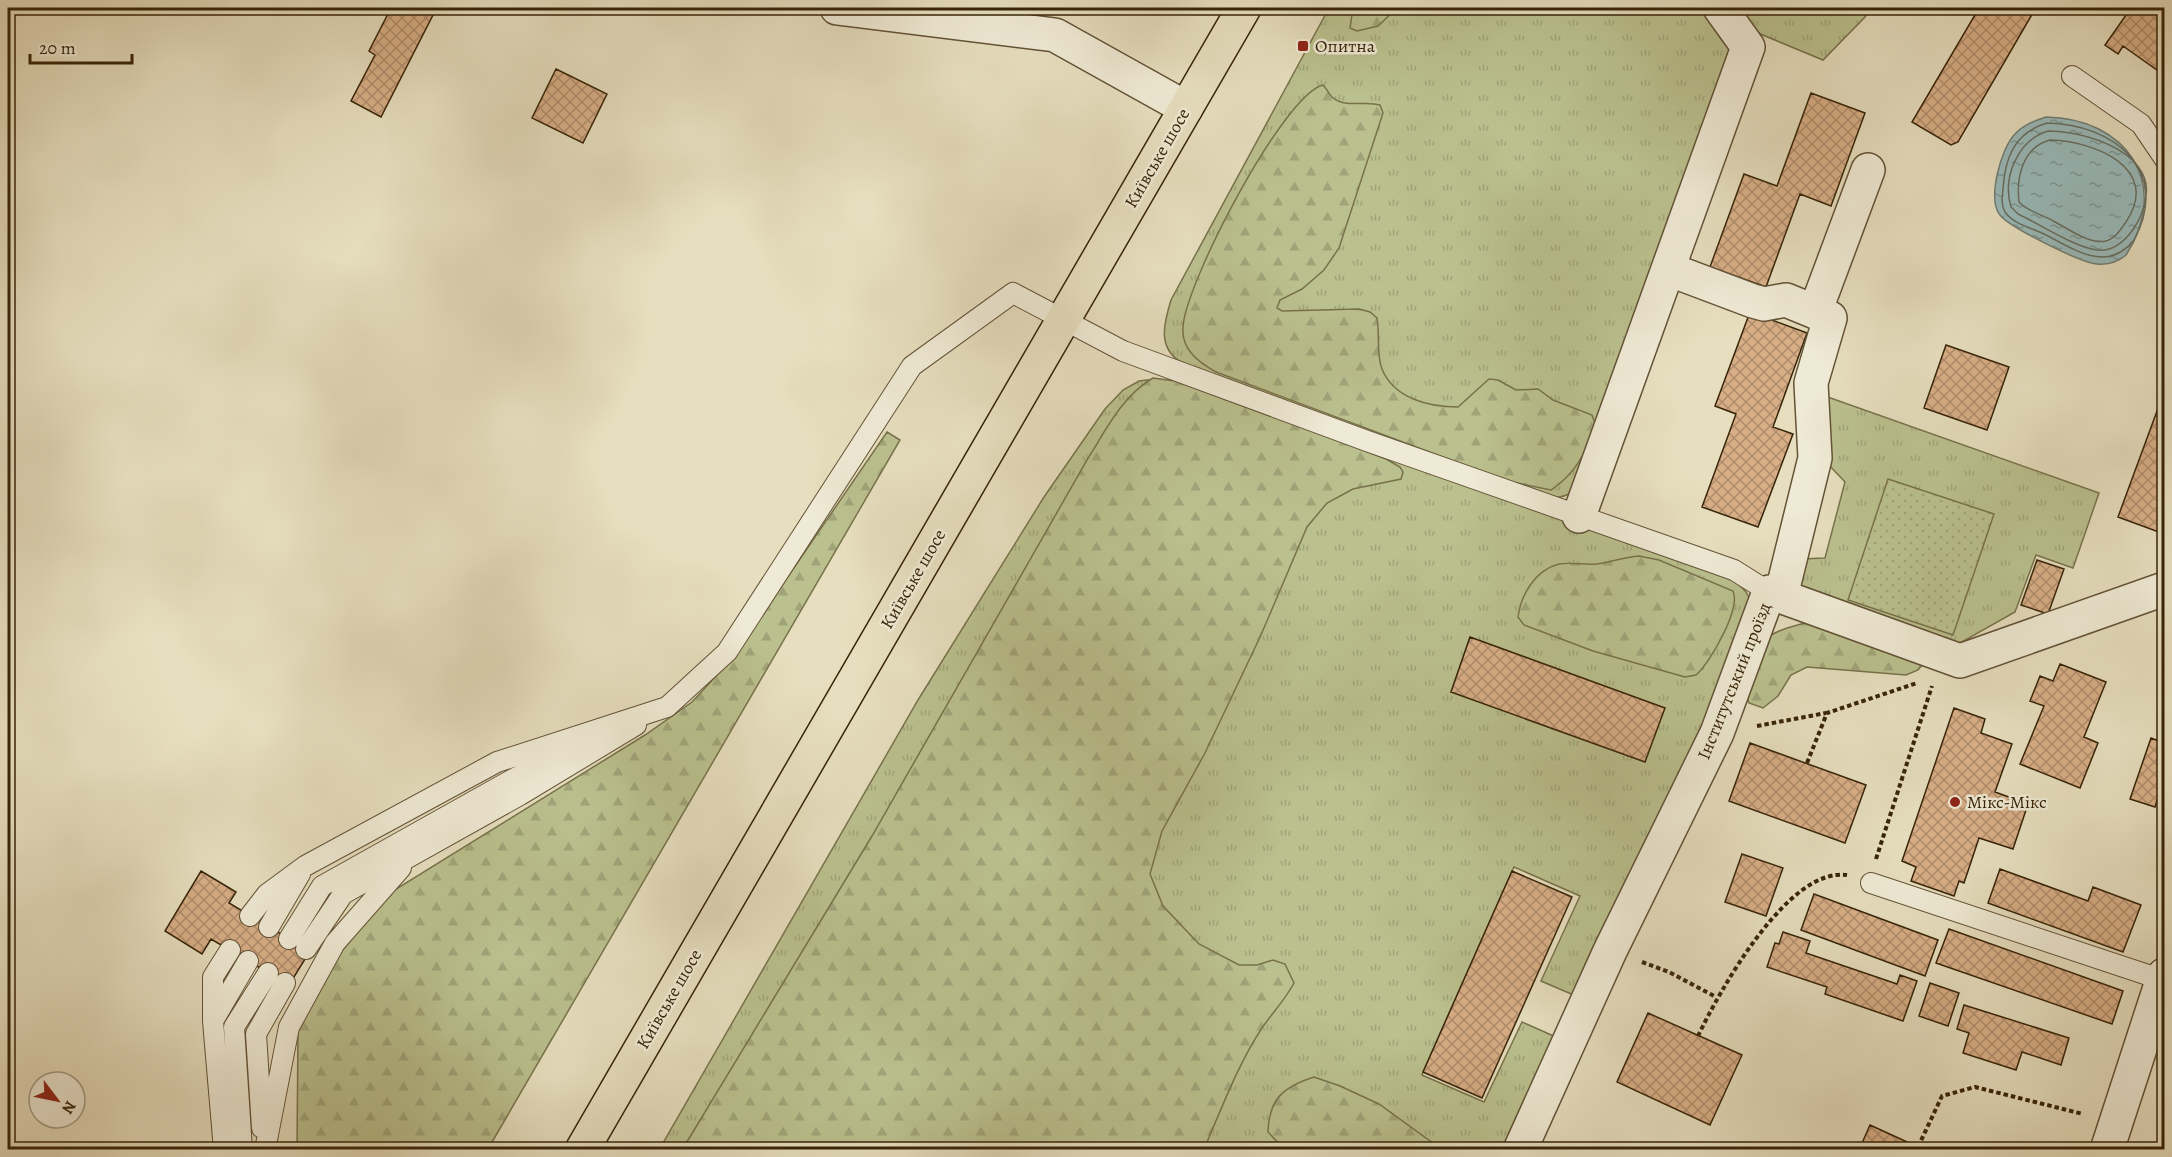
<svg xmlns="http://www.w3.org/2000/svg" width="2172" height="1157" font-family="Alegreya,serif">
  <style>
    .grass { fill: url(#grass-tufts); stroke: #78724b; stroke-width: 1.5; fill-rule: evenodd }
    .forest { fill: url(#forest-firs); stroke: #78724b; stroke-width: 1.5 }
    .park { fill: url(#park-dots); stroke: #78724b; stroke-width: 1.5 }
    .water { fill: url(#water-ripples); stroke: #727e73; stroke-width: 1.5 }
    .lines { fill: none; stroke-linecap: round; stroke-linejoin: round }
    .shore { stroke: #686f61; stroke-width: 1.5 }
    .building { fill: url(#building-cross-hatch); stroke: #372408; stroke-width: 1.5 }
    .service-casing { stroke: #635236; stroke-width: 22 }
    .minor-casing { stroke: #635236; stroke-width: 36 }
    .primary-casing { stroke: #372408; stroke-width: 36 }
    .path { stroke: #372408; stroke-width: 4; stroke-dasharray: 4.5 3; stroke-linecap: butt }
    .service { stroke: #efead5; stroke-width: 20 }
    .minor { stroke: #efead5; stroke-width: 33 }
    .primary { stroke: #e6debe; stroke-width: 33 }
    .poi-dot { fill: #8f2418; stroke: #efead5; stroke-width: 2 }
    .labels { text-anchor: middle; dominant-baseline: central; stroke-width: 5; stroke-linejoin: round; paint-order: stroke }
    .poi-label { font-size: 18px; fill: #372408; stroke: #efead5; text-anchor: start }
    .street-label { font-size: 18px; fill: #372408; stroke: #efead5 }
  </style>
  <defs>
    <pattern id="grass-tufts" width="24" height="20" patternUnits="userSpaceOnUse" patternTransform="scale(1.5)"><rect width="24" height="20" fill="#bac08e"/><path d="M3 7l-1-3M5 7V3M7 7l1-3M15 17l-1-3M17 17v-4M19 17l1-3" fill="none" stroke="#a0a579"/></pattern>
    <pattern id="forest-firs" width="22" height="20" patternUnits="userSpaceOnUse" patternTransform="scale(1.5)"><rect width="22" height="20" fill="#bac08e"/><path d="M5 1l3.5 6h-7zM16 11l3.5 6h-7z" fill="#a0a579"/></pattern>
    <pattern id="park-dots" width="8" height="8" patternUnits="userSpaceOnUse" patternTransform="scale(1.5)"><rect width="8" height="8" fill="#bac08e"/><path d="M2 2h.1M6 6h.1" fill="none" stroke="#a0a579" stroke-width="1.8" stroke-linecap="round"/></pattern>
    <pattern id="water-ripples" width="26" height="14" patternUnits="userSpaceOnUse" patternTransform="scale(1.5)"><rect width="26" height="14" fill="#99baba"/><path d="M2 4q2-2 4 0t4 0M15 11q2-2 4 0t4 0" fill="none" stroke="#7e9795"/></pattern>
    <pattern id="building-cross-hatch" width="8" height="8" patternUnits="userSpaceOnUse" patternTransform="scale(1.5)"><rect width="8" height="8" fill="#d7ae86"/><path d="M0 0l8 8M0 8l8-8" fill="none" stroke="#af8d6c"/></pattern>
  </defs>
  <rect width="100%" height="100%" fill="#e6debe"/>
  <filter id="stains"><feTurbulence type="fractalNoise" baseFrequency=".00333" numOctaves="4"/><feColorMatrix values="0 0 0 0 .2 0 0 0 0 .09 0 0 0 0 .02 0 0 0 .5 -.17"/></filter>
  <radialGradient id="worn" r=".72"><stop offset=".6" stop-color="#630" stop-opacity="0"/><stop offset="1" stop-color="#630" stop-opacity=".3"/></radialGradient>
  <path class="grass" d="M1329 8H1709L1735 47 1573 492C1557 501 1546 498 1528 493L1181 362C1157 348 1164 323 1171 300Z
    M1730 8H1870L1865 17 1823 60 1753 31Z
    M1156 379 1454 478 1731 576 1746 592 1751 601 1694 753 1576 996 1541 981 1580 896 1514 867 1423 1072 1422 1075 1484 1102 1522 1022 1558 1038 1509 1149 659 1150 918 700 1044 497 1105 409 1123 390 1139 381ZM1470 638 1664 708 1451 692Z
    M1822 395 2099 493 2073 568 2036 555 2015 612 1946 651 1808 593 1797 583 1801 559 1825 558 1845 482 1826 462Z"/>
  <path class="forest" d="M1353 8H1397L1378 26 1357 31 1350 28Z
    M1323 85C1327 89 1329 94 1332 97 1345 109 1365 100 1380 105L1383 113 1339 248 1324 270 1302 289 1280 300 1277 308 1282 311 1359 309 1370 312 1377 318C1380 334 1376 354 1382 369 1394 399 1430 407 1458 407L1489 379 1498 380 1516 390 1538 389 1553 400 1592 415 1596 427C1585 454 1575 474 1551 490L1507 481 1216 372C1198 362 1181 349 1183 327 1185 284 1283 95 1323 85Z
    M1153 378 1182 382 1386 459 1400 467 1403 472 1401 479 1353 489 1327 503 1307 527 1261 635 1205 753 1162 831 1150 874 1163 906 1199 944 1239 965H1257L1273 960 1285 964 1294 983C1285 1000 1273 1012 1262 1028 1237 1066 1222 1108 1204 1149L682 1150 872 836 1087 460C1106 430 1122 396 1153 378Z
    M887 432 900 440 488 1149 297 1150 298 1031 336 958 388 894 645 735 692 702 730 661Z
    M1639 556 1659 560 1733 591C1741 609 1710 663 1696 675L1685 677 1593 651 1524 625 1518 617C1521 595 1535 570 1559 564 1571 562 1585 565 1597 564 1611 562 1624 557 1639 556Z
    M1809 622 1923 664 1918 670 1906 675 1807 667 1791 675 1778 696 1763 708 1749 703 1745 692C1761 641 1753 636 1809 622Z
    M1314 1077 1340 1086 1379 1104 1441 1149H1284L1268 1132C1269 1099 1283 1087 1314 1077Z"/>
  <path class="park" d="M1888 479 1994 514 1953 635 1848 600Z"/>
  <path class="water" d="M2046 117C2126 118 2172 184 2126 255 2118 262 2108 265 2097 264 2081 263 2009 227 2000 215 1987 199 2001 148 2015 134 2023 125 2034 121 2046 117Z"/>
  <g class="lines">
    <path class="shore" d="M2047 123C2113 124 2172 170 2134 240 2107 274 2074 249 2044 234 2032 228 2013 224 2005 212 2001 205 2002 197 2003 189 2005 158 2014 133 2047 123Z
      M2048 131C2080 131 2139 147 2146 184 2150 210 2126 254 2097 250 2074 247 2040 224 2018 214L2011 207C2002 177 2018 140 2048 131Z
      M2050 140C2094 141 2162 168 2126 222 2121 229 2115 239 2106 241 2090 245 2069 229 2055 222 2044 215 2028 212 2019 202 2016 177 2023 147 2050 140Z"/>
  </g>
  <path class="building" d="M391 8H429L435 11 381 117 351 101 375 55 369 51Z
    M1979 8H2027L2034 11 1958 142 1951 145 1912 122Z
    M2131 8H2146L2164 20V75L2123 46 2118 54 2105 45Z
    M556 69 607 94 583 143 532 118Z
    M1811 93 1865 113 1831 206 1800 194 1766 287 1710 267 1744 174 1777 186Z
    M1750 312 1807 333 1773 427 1793 434 1758 527 1702 507 1736 414 1715 406Z
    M1946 345 2009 367 1987 430 1924 408Z
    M2164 392V534L2118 517Z
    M2037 560 2064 569 2048 614 2021 605Z
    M1470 637 1665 708 1645 762 1451 692Z
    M2060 664 2106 682 2084 737 2098 743 2080 788 2020 764 2044 706 2030 701 2040 676 2053 681Z
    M1954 708 1985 719 1981 733 2012 744 1995 792 2028 804 2013 849 1979 838 1964 883 1959 881 1954 896 1911 881 1916 867 1902 861Z
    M2151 738 2164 743V778L2155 807 2130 799Z
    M1750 743 1866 785 1845 843 1729 801Z
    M1742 854 1783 868 1766 916 1725 902Z
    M2000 869 2088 901 2093 887 2141 905 2123 952 1988 903Z
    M201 871 236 892 229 903 310 951 289 985 211 939 202 954 165 931Z
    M1512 871 1572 897 1482 1098 1423 1072Z
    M1814 894 1938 940 1925 976 1801 930Z
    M1949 929 2123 991 2112 1024 1936 963Z
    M1783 932 1810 941 1806 953 1897 984 1900 975 1917 981 1903 1021 1825 994 1827 987 1767 967 1775 943 1779 944Z
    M1930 983 1959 993 1948 1026 1919 1016Z
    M1964 1005 2069 1038 2061 1065 2022 1052 2016 1070 1963 1053 1969 1033 1957 1029Z
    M1648 1013 1742 1055 1710 1125 1617 1082Z
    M1870 1125 1918 1147 1924 1150H1859Z"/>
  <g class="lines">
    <defs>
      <path id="service" d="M2072 76 2141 124 2164 158
        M1871 883 2163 980
        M250 916 267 894 305 866 497 762 667 707 727 652 912 366 1013 293 1123 351 1367 441 1734 570 1769 592
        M269 927 300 874
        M289 939 322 886 515 778 588 743
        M306 949 343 894 520 795 636 725
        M213 1020V977L230 950
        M262 1128 256 1034 285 983
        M224 1150 213 1021 248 961
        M242 1150 234 1027 268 973
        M265 1150 289 1027 335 943 401 868"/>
      <path id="minor" d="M837 8 1055 35 1186 108
        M1668 269 1753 301 1764 304 1786 300 1830 318 1811 383 1815 458 1781 596
        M1815 312 1868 170
        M1579 516 1748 47 1720 8
        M1520 1150 1610 951 1717 733 1769 592 1960 661 2164 589
        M2107 1150 2164 975"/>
      <path id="primary" d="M582 1150 1244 8"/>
    </defs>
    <use href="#service" class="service-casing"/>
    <use href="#minor" class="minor-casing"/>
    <use href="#primary" class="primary-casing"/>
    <path class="path" d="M1757 726 1826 713
      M1807 763 1827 713 1917 683
      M1876 859 1932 686
      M1642 962 1669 972 1716 997
      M1698 1036C1720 990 1788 867 1847 875
      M1918 1147 1942 1096 1975 1087 2083 1114"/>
    <use href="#service" class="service"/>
    <use href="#minor" class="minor"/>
    <use href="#primary" class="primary"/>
  </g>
  <g class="poi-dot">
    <rect x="1297" y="40" width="12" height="12" rx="3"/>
    <circle cx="1955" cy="802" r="6"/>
  </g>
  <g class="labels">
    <g class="poi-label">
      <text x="1315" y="46">Опитна</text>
      <text x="1967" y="802">Мікс-Мікс</text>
    </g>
    <g class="street-label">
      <text transform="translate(1157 158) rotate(-60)">Київське шосе</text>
      <text transform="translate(913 579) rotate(-60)">Київське шосе</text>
      <text transform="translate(1734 681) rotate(-68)">Інститутський проїзд</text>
      <text transform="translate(669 999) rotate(-60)">Київське шосе</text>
    </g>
  </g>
  <rect width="2172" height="1157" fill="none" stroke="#e6debe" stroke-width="30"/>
  <rect x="9" y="9" width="2154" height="1139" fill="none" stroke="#372408" stroke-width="3"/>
  <rect x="15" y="15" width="2142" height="1127" fill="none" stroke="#372408" stroke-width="1.5"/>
  <g transform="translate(57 1100) rotate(122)"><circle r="28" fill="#efead5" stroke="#a59b83" stroke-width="1.5"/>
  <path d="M0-4.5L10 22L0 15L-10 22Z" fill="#8f2418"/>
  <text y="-9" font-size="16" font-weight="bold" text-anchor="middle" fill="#372408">N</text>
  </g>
  <path d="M30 54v9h102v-9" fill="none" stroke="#372408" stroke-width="3"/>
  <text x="39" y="54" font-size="18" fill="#372408" stroke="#efead5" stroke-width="4.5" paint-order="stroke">20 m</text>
  <rect width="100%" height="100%" filter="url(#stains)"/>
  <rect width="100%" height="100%" fill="url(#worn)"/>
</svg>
